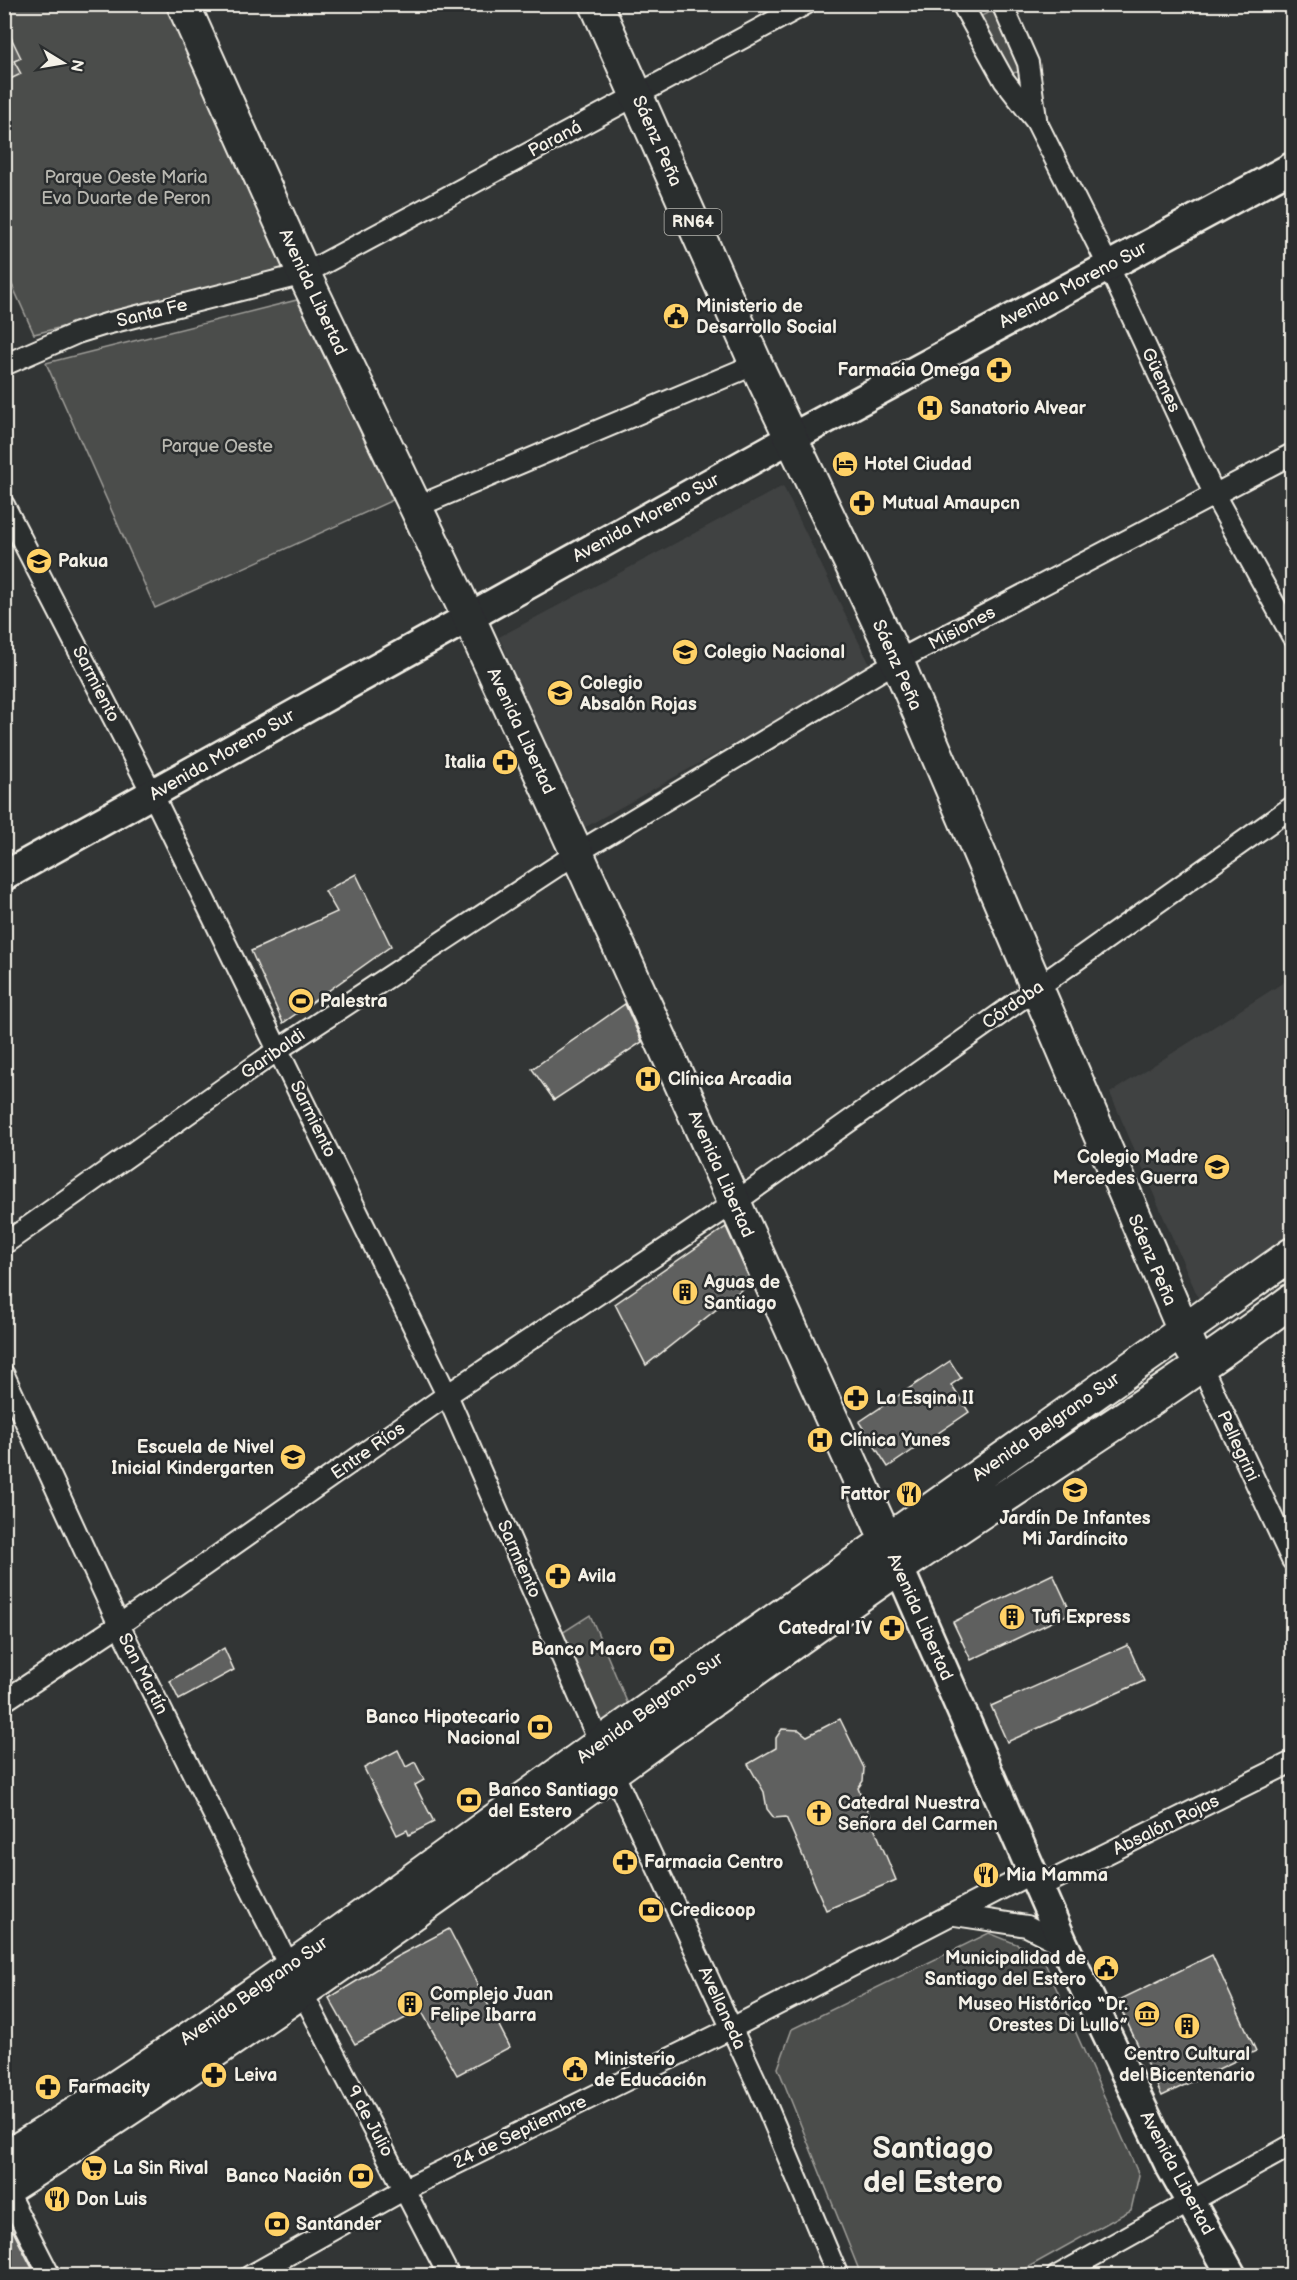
<svg xmlns="http://www.w3.org/2000/svg" width="1297" height="2280" font-family="'Balsamiq Sans',sans-serif">
  <style>
    .built { fill: #404242 }
    .green { fill: #4b4d4c; stroke: #a09f9a; stroke-width: 1.5 }
    .building { fill: #5f605f; stroke: #f4f1e8; stroke-width: 1.5 }
    .lines { fill: none; stroke-linecap: round; stroke-linejoin: round }
    .street-casing { stroke: #f4f1e8; stroke-width: 24 }
    .secondary-casing { stroke: #f4f1e8; stroke-width: 33 }
    .primary-casing { stroke: #f4f1e8; stroke-width: 36 }
    .street { stroke: #2a2d2e; stroke-width: 20 }
    .secondary { stroke: #2a2d2e; stroke-width: 28 }
    .primary { stroke: #2a2d2e; stroke-width: 32 }
    .labels { text-anchor: middle; dominant-baseline: central; stroke-width: 5; stroke-linejoin: round; paint-order: stroke }
    .shield { fill: #2a2d2e; stroke: #b7b6b0; stroke-width: 1.5 }
    .shield-label { font-size: 16px; font-weight: bold; fill: #f4f1e8 }
    .street-label { font-size: 18px; fill: #f4f1e8; stroke: #2a2d2e }
    .park-label { font-size: 18px; fill: #b9b8b1; stroke: #2a2d2e }
    .poi-label { font-size: 18px; font-weight: bold; fill: #f4f1e8; stroke: #2a2d2e; text-anchor: start }
    .town-label { font-size: 30px; font-weight: bold; fill: #f4f1e8; stroke: #2a2d2e }
  </style>
  <rect width="100%" height="100%" fill="#323535"/>
  <filter id="ink" filterUnits="userSpaceOnUse"><feTurbulence type="fractalNoise" baseFrequency=".0167" numOctaves="2"/><feDisplacementMap in="SourceGraphic" scale="12" xChannelSelector="R" yChannelSelector="G"/><feConvolveMatrix kernelMatrix="1 2 1 2 8 2 1 2 1" color-interpolation-filters="sRGB"/></filter>
  <g filter="url(#ink)">
    <path class="built" d="M783 486 871 667 582 829 499 637Z
      M1292 977V1240L1201 1304 1110 1093Z"/>
    <path class="green" d="M4 5H176L295 269 34 334 5 269Z
      M994 10 1019 67 1018 72 1011 73 981 16Z
      M297 300 393 500 155 608 46 363Z
      M590 1615 630 1709 598 1732 554 1638Z
      M989 1933 1041 1954 1139 2175 1131 2210 1014 2275H861L778 2068 792 2029Z"/>
    <path class="building" d="M4 23 21 58 14 61 21 74 4 82Z
      M356 874 391 946 283 1023 251 951 337 912 325 891Z
      M625 1004 642 1042 554 1100 532 1069Z
      M726 1227 751 1282 646 1365 615 1304Z
      M950 1361 961 1378 951 1385 969 1412 888 1467 859 1422Z
      M1053 1574 1071 1613 971 1660 953 1622Z
      M1128 1645 1144 1681 1007 1742 991 1706Z
      M224 1648 234 1670 179 1700 170 1681Z
      M840 1719 864 1768 863 1781 858 1788 896 1880 826 1910 786 1817 774 1818 767 1809 764 1792 748 1764 776 1748V1738L782 1729 799 1730 807 1736Z
      M398 1750 406 1767 415 1762 424 1780 415 1785 434 1822 409 1835 407 1830 397 1835 364 1768Z
      M449 1929 510 2047 457 2075 421 2010 355 2044 329 1998 396 1957Z
      M1212 1955 1256 2051 1162 2096 1117 2001Z
      M13 2231 36 2276H4V2235Z"/>
    <g class="lines">
      <defs>
        <path id="street" d="M962 4 1004 80 1036 121 1108 265 1215 496 1292 636
          M1002 4 1028 63 1036 118
          M4 365 77 333 106 324 304 274 806 4
          M4 505 153 795 447 1395 600 1744 760 2090 838 2276
          M416 507 756 364
          M4 1244 279 1049 577 853 897 661 1292 454
          M1202 1367 1292 1560
          M4 1375 119 1625 302 1992 449 2276
          M4 1701 119 1625 447 1395 734 1203 1292 807
          M1039 1887 1292 1762
          M955 1915 1027 1926 1064 1945
          M4 2186 50 2276
          M250 2276 405 2189 732 2028 1032 1873
          M1057 2276 1292 2145"/>
        <path id="secondary" d="M4 876 791 438 1292 167
          M899 1568 1064 1945 1169 2164 1232 2276"/>
        <path id="primary" d="M183 4 304 274 468 616 577 853 899 1568
          M596 4 756 364 897 661 1192 1350
          M4 2158C211 2032 405 1884 601 1743 831 1578 1062 1417 1292 1254
          M4 2190C310 1996 599 1778 896 1570 1027 1479 1164 1396 1292 1300"/>
      </defs>
      <use href="#street" class="street-casing"/>
      <use href="#secondary" class="secondary-casing"/>
      <use href="#primary" class="primary-casing"/>
      <use href="#street" class="street"/>
      <use href="#secondary" class="secondary"/>
      <use href="#primary" class="primary"/>
    </g>
  </g>
  <defs>
    <symbol id="civic-disc" viewBox="-11 -11 22 22"><circle r="9.5" fill="#ffd166" stroke="#2a2d2e"/><path d="M-.6-6.5H3V-4.5H.6V-3L4-1V1h2V6H-6V1h2V-1L-.6-3ZM-1.2 2.5V6h2.4V2.5Z" fill="#111"/></symbol>
    <symbol id="pharmacy-disc" viewBox="-11 -11 22 22"><circle r="9.5" fill="#ffd166" stroke="#2a2d2e"/><path d="M-2-6h4v4h4v4h-4v4h-4v-4h-4v-4h4Z" fill="#111"/></symbol>
    <symbol id="hospital-disc" viewBox="-11 -11 22 22"><circle r="9.5" fill="#ffd166" stroke="#2a2d2e"/><path d="M-5-5h3v3.5h4V-5h3V5h-3V1.5h-4V5h-3Z" fill="#111"/></symbol>
    <symbol id="hotel-disc" viewBox="-11 -11 22 22"><circle r="9.5" fill="#ffd166" stroke="#2a2d2e"/><path d="M-6-4.5h1.5V1H6V5H4.5V3h-9V5H-6ZM-4 0a1.8 1.8 0 1 1 3.6 0ZM.5 0V-2.5h3Q6-2.5 6 0Z" fill="#111"/></symbol>
    <symbol id="school-disc" viewBox="-11 -11 22 22"><circle r="9.5" fill="#ffd166" stroke="#2a2d2e"/><path d="M0-5L7-2L0 1L-7-2ZM-4 1L0 2.5L4 1V4Q0 6-4 4Z" fill="#111"/></symbol>
    <symbol id="stadium-disc" viewBox="-11 -11 22 22"><circle r="9.5" fill="#ffd166" stroke="#2a2d2e"/><path d="M0-5a6.5 5 0 1 0 0 10a6.5 5 0 1 0 0-10ZM-3.5-1.8h7v3.6h-7Z" fill="#111"/></symbol>
    <symbol id="building-disc" viewBox="-11 -11 22 22"><circle r="9.5" fill="#ffd166" stroke="#2a2d2e"/><path d="M-4-6H4V6H1V3H-1V6H-4ZM-2.5-4.3h1.7v1.8h-1.7ZM.8-4.3h1.7v1.8H.8ZM-2.5-1h1.7V.8h-1.7ZM.8-1h1.7V.8H.8Z" fill="#111"/></symbol>
    <symbol id="restaurant-disc" viewBox="-11 -11 22 22"><circle r="9.5" fill="#ffd166" stroke="#2a2d2e"/><path d="M-5-6h1v4h1v-4h1v4h1v-4h1v5L-1.5 .5V6h-2V.5L-5-1ZM5-6V6H3V1.5H1.5Q1.5-4 5-6Z" fill="#111"/></symbol>
    <symbol id="bank-disc" viewBox="-11 -11 22 22"><circle r="9.5" fill="#ffd166" stroke="#2a2d2e"/><path d="M-6-4H6V4H-6ZM0-2.3a2.3 2.3 0 1 0 0 4.6a2.3 2.3 0 1 0 0-4.6Z" fill="#111"/></symbol>
    <symbol id="church-disc" viewBox="-11 -11 22 22"><circle r="9.5" fill="#ffd166" stroke="#2a2d2e"/><path d="M-1.2-6h2.4v3.5h3.3v2.4h-3.3V6h-2.4V-.1h-3.3v-2.4h3.3Z" fill="#111"/></symbol>
    <symbol id="museum-disc" viewBox="-11 -11 22 22"><circle r="9.5" fill="#ffd166" stroke="#2a2d2e"/><path d="M0-6L6-3V-2H-6V-3ZM-5-1h2V3h-2ZM-1-1h2V3h-2ZM3-1h2V3H3ZM-6 4H6V6H-6Z" fill="#111"/></symbol>
    <symbol id="supermarket-disc" viewBox="-11 -11 22 22"><circle r="9.5" fill="#ffd166" stroke="#2a2d2e"/><path d="M-6-5.5h2.5l.6 2H6L4.5 2H-2.5L-4.4-4H-6ZM-1.5 3.2a1.3 1.3 0 1 0 .1 0ZM3 3.2a1.3 1.3 0 1 0 .1 0Z" fill="#111"/></symbol>
  </defs>
  <g fill-rule="evenodd">
    <use href="#civic-disc" x="661" y="301" width="30" height="30"/>
    <use href="#pharmacy-disc" x="984" y="355" width="30" height="30"/>
    <use href="#hospital-disc" x="915" y="393" width="30" height="30"/>
    <use href="#hotel-disc" x="830" y="449" width="30" height="30"/>
    <use href="#pharmacy-disc" x="847" y="488" width="30" height="30"/>
    <use href="#school-disc" x="24" y="546" width="30" height="30"/>
    <use href="#school-disc" x="670" y="637" width="30" height="30"/>
    <use href="#school-disc" x="545" y="678" width="30" height="30"/>
    <use href="#pharmacy-disc" x="490" y="747" width="30" height="30"/>
    <use href="#stadium-disc" x="286" y="986" width="30" height="30"/>
    <use href="#hospital-disc" x="633" y="1064" width="30" height="30"/>
    <use href="#school-disc" x="1202" y="1152" width="30" height="30"/>
    <use href="#building-disc" x="670" y="1277" width="30" height="30"/>
    <use href="#pharmacy-disc" x="841" y="1383" width="30" height="30"/>
    <use href="#hospital-disc" x="805" y="1425" width="30" height="30"/>
    <use href="#school-disc" x="278" y="1442" width="30" height="30"/>
    <use href="#school-disc" x="1060" y="1475" width="30" height="30"/>
    <use href="#restaurant-disc" x="894" y="1479" width="30" height="30"/>
    <use href="#pharmacy-disc" x="543" y="1561" width="30" height="30"/>
    <use href="#building-disc" x="997" y="1602" width="30" height="30"/>
    <use href="#pharmacy-disc" x="877" y="1613" width="30" height="30"/>
    <use href="#bank-disc" x="647" y="1634" width="30" height="30"/>
    <use href="#bank-disc" x="525" y="1712" width="30" height="30"/>
    <use href="#bank-disc" x="454" y="1785" width="30" height="30"/>
    <use href="#church-disc" x="804" y="1798" width="30" height="30"/>
    <use href="#pharmacy-disc" x="610" y="1847" width="30" height="30"/>
    <use href="#restaurant-disc" x="971" y="1860" width="30" height="30"/>
    <use href="#bank-disc" x="636" y="1895" width="30" height="30"/>
    <use href="#civic-disc" x="1091" y="1953" width="30" height="30"/>
    <use href="#building-disc" x="395" y="1989" width="30" height="30"/>
    <use href="#museum-disc" x="1132" y="1999" width="30" height="30"/>
    <use href="#building-disc" x="1172" y="2011" width="30" height="30"/>
    <use href="#civic-disc" x="560" y="2054" width="30" height="30"/>
    <use href="#pharmacy-disc" x="199" y="2060" width="30" height="30"/>
    <use href="#pharmacy-disc" x="33" y="2072" width="30" height="30"/>
    <use href="#supermarket-disc" x="79" y="2153" width="30" height="30"/>
    <use href="#bank-disc" x="346" y="2161" width="30" height="30"/>
    <use href="#restaurant-disc" x="42" y="2184" width="30" height="30"/>
    <use href="#bank-disc" x="262" y="2209" width="30" height="30"/>
  </g>
  <g class="labels">
    <rect class="shield" x="664.5" y="209" width="57" height="26" rx="4.5"/>
    <g class="shield-label">
      <text x="693" y="222">RN64</text>
    </g>
    <g class="street-label">
      <text transform="translate(555 139) rotate(-28)">Paraná</text>
      <text transform="translate(657 141) rotate(66)">Sáenz Peña</text>
      <text transform="translate(1073 285) rotate(-28)">Avenida Moreno Sur</text>
      <text transform="translate(313 292) rotate(65)">Avenida Libertad</text>
      <text transform="translate(152 313) rotate(-14)">Santa Fe</text>
      <text transform="translate(1161 380) rotate(65)">Güemes</text>
      <text transform="translate(646 518) rotate(-29)">Avenida Moreno Sur</text>
      <text transform="translate(962 628) rotate(-28)">Misiones</text>
      <text transform="translate(897 665) rotate(66)">Sáenz Peña</text>
      <text transform="translate(96 684) rotate(63)">Sarmiento</text>
      <text transform="translate(521 731) rotate(65)">Avenida Libertad</text>
      <text transform="translate(222 755) rotate(-30)">Avenida Moreno Sur</text>
      <text transform="translate(1013 1005) rotate(-35)">Córdoba</text>
      <text transform="translate(273 1054) rotate(-35)">Garibaldi</text>
      <text transform="translate(313 1119) rotate(64)">Sarmiento</text>
      <text transform="translate(721 1174) rotate(66)">Avenida Libertad</text>
      <text transform="translate(1152 1260) rotate(67)">Sáenz Peña</text>
      <text transform="translate(1046 1427) rotate(-35)">Avenida Belgrano Sur</text>
      <text transform="translate(1238 1446) rotate(65)">Pellegrini</text>
      <text transform="translate(368 1451) rotate(-35)">Entre Ríos</text>
      <text transform="translate(519 1559) rotate(66)">Sarmiento</text>
      <text transform="translate(920 1617) rotate(66)">Avenida Libertad</text>
      <text transform="translate(143 1674) rotate(63)">San Martín</text>
      <text transform="translate(650 1708) rotate(-36)">Avenida Belgrano Sur</text>
      <text transform="translate(1166 1825) rotate(-26)">Absalón Rojas</text>
      <text transform="translate(254 1991) rotate(-35)">Avenida Belgrano Sur</text>
      <text transform="translate(722 2008) rotate(65)">Avellaneda</text>
      <text transform="translate(370 2121) rotate(62)">9 de Julio</text>
      <text transform="translate(520 2132) rotate(-26)">24 de Septiembre</text>
      <text transform="translate(1177 2173) rotate(62)">Avenida Libertad</text>
    </g>
    <g class="park-label">
      <text x="126" y="177">Parque Oeste Maria<tspan x="126" dy="21">Eva Duarte de Peron</tspan></text>
      <text x="217" y="446">Parque Oeste</text>
    </g>
    <g class="poi-label">
      <text x="696" y="306">Ministerio de<tspan x="696" dy="21">Desarrollo Social</tspan></text>
      <text x="980" y="370" text-anchor="end">Farmacia Omega</text>
      <text x="950" y="408">Sanatorio Alvear</text>
      <text x="864" y="464">Hotel Ciudad</text>
      <text x="882" y="503">Mutual Amaupcn</text>
      <text x="58" y="561">Pakua</text>
      <text x="704" y="652">Colegio Nacional</text>
      <text x="580" y="683">Colegio<tspan x="580" dy="21">Absalón Rojas</tspan></text>
      <text x="486" y="762" text-anchor="end">Italia</text>
      <text x="320" y="1001">Palestra</text>
      <text x="668" y="1079">Clínica Arcadia</text>
      <text x="1198" y="1157" text-anchor="end">Colegio Madre<tspan x="1198" dy="21">Mercedes Guerra</tspan></text>
      <text x="704" y="1282">Aguas de<tspan x="704" dy="21">Santiago</tspan></text>
      <text x="876" y="1398">La Esqina II</text>
      <text x="840" y="1440">Clínica Yunes</text>
      <text x="274" y="1447" text-anchor="end">Escuela de Nivel<tspan x="274" dy="21">Inicial Kindergarten</tspan></text>
      <text x="890" y="1494" text-anchor="end">Fattor</text>
      <text x="1075" y="1518" text-anchor="middle">Jardín De Infantes<tspan x="1075" dy="21">Mi Jardíncito</tspan></text>
      <text x="578" y="1576">Avila</text>
      <text x="1032" y="1617">Tufi Express</text>
      <text x="872" y="1628" text-anchor="end">Catedral IV</text>
      <text x="642" y="1649" text-anchor="end">Banco Macro</text>
      <text x="520" y="1717" text-anchor="end">Banco Hipotecario<tspan x="520" dy="21">Nacional</tspan></text>
      <text x="488" y="1790">Banco Santiago<tspan x="488" dy="21">del Estero</tspan></text>
      <text x="838" y="1803">Catedral Nuestra<tspan x="838" dy="21">Señora del Carmen</tspan></text>
      <text x="644" y="1862">Farmacia Centro</text>
      <text x="1006" y="1875">Mia Mamma</text>
      <text x="670" y="1910">Credicoop</text>
      <text x="1086" y="1958" text-anchor="end">Municipalidad de<tspan x="1086" dy="21">Santiago del Estero</tspan></text>
      <text x="430" y="1994">Complejo Juan<tspan x="430" dy="21">Felipe Ibarra</tspan></text>
      <text x="1128" y="2004" text-anchor="end">Museo Histórico “Dr.<tspan x="1128" dy="21">Orestes Di Lullo”</tspan></text>
      <text x="1187" y="2054" text-anchor="middle">Centro Cultural<tspan x="1187" dy="21">del Bicentenario</tspan></text>
      <text x="594" y="2059">Ministerio<tspan x="594" dy="21">de Educación</tspan></text>
      <text x="234" y="2075">Leiva</text>
      <text x="68" y="2087">Farmacity</text>
      <text x="113" y="2168">La Sin Rival</text>
      <text x="342" y="2176" text-anchor="end">Banco Nación</text>
      <text x="76" y="2199">Don Luis</text>
      <text x="296" y="2224">Santander</text>
    </g>
    <g class="town-label">
      <text x="933" y="2149">Santiago<tspan x="933" dy="34">del Estero</tspan></text>
    </g>
  </g>
  <rect width="1297" height="2280" fill="none" stroke="#2a2d2e" stroke-width="24"/>
  <rect x="12" y="12" width="1273" height="2256" fill="none" stroke="#f4f1e8" stroke-width="2" filter="url(#ink)"/>
  <g transform="translate(63 63) rotate(101)" stroke="#2a2d2e" stroke-width="4.5" paint-order="stroke">
  <path d="M0-4.5L10 22L0 15L-10 22Z" fill="#f4f1e8"/>
  <text y="-9" font-size="16" font-weight="bold" text-anchor="middle" fill="#f4f1e8">N</text>
  </g>
</svg>
